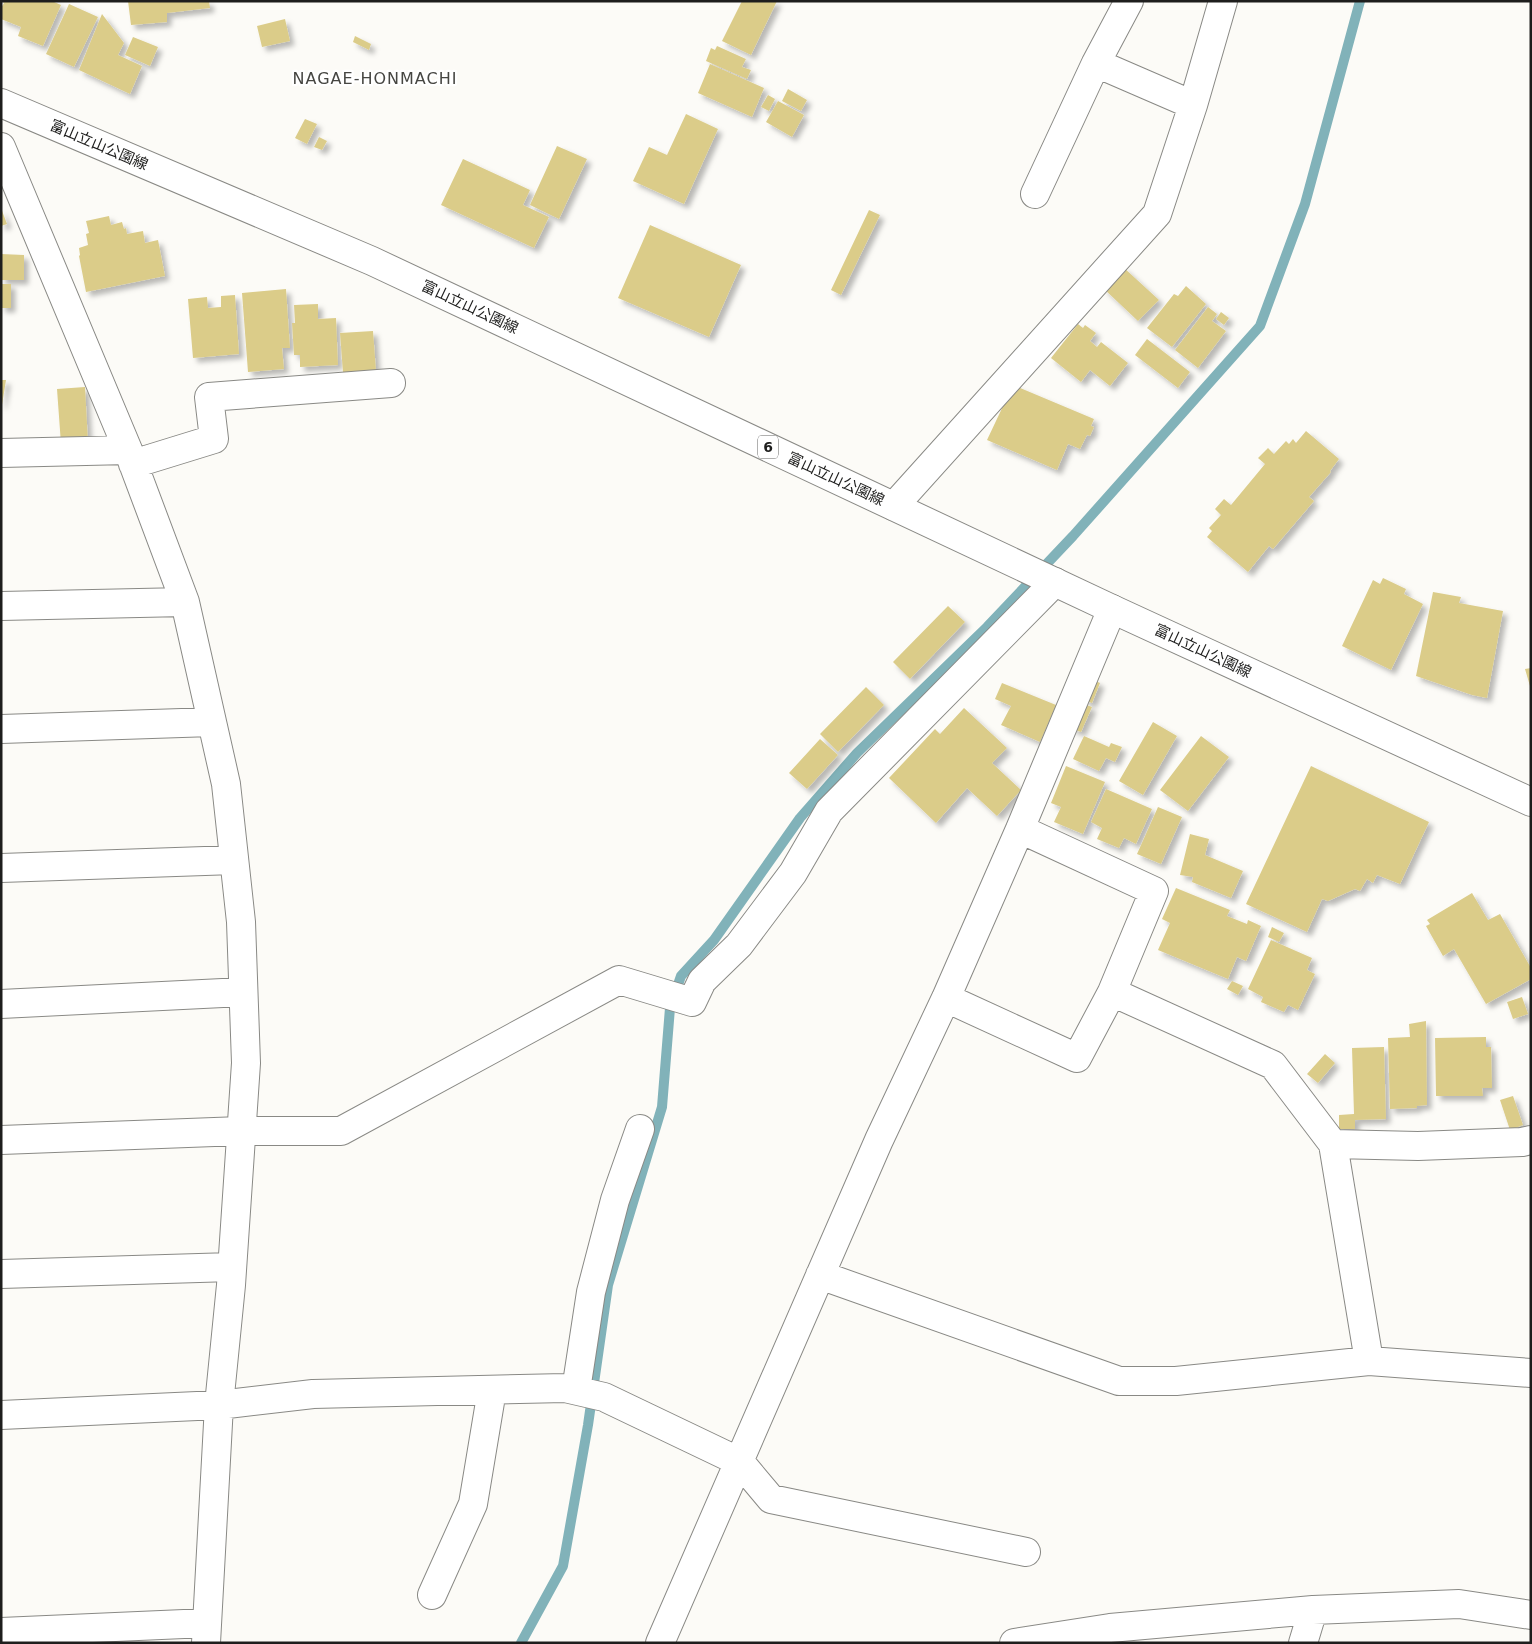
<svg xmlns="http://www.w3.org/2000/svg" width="1532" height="1644" font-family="'DejaVu Sans','Noto Sans JP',sans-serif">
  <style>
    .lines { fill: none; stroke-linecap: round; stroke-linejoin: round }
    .stream { stroke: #81b2b9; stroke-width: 10 }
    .building { fill: #dbcc89; filter: url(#shadow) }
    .minor-casing { stroke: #898985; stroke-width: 30 }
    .major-casing { stroke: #898985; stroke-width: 30 }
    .minor { stroke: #fff; stroke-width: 28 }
    .major { stroke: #fff; stroke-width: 28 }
    .labels { text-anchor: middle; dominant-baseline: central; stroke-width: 4.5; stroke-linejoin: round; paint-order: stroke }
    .shield { fill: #fff; stroke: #626261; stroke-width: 1 }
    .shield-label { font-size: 14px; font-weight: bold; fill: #1e1e1d }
    .street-label { font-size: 15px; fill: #1e1e1d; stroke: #fff }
    .neighbourhood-label { font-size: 16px; letter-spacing: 1px; fill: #464642; stroke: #fff }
  </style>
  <defs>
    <filter id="shadow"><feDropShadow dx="4.5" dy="4.5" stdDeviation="2.5" flood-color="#0004"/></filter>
  </defs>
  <rect width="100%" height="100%" fill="#fcfbf7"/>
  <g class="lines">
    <path class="stream" d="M521 1643 563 1566 588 1425 608 1285 662 1107 670 1008 681 976 714 940 800 818 857 753 987 627 1073 536 1260 326 1305 204 1360 1"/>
  </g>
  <path class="building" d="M1 1H52L61 5 43 46 18 36 21 27 1 19V8L4 3Z
    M128 1H209L210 8 167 13V22L131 25Z
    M742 1H777L751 55 722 41Z
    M69 4 98 17 74 67 46 54Z
    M102 14 124 43 118 55 142 66 130 94 79 70Z
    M285 19 290 41 262 47 257 26Z
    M355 36 371 44 369 50 353 42Z
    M133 37 158 47 150 66 125 55Z
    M717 46 746 59 742 67 751 70 747 79 706 61 711 48 715 50Z
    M710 64 764 88 752 117 698 93Z
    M788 89 807 100 801 111 782 101Z
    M768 95 775 99 769 111 761 107Z
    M778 101 804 115 792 137 766 122Z
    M686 114 718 129 684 204 633 181 649 147 667 155Z
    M305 119 317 124 307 144 295 138Z
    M319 137 327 141 322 150 314 147Z
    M557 146 587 159 559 219 530 205Z
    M463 159 530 190 523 205 549 217 534 248 441 205Z
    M1 208 7 224 1 226Z
    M869 210 880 215 841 295 831 290Z
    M109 216 111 225 122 222 124 229 126 228 127 234 143 231 145 243 158 240 165 276 86 292 79 256 80 255 79 248 88 245 86 234 89 233 86 221Z
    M650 225 741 265 709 337 618 298Z
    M1 254 24 255V280H1Z
    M1123 267 1159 300 1138 321 1103 288Z
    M1 284H11V308H1Z
    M1186 286 1206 304 1172 347 1147 328 1174 294 1178 296Z
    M286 289 290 348H282L284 369 248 372 242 293Z
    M235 295 239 354 193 358 188 299 207 297 208 308 221 307V296Z
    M318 304V319L336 318 338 365 300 367V355H294L292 323H295L294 305Z
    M1208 307 1217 314 1212 321 1226 331 1198 368 1175 350Z
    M1221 312 1229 318 1224 325 1216 319Z
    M1078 324 1083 328 1085 325 1096 333 1090 341 1097 347 1101 342 1128 363 1110 386 1090 370 1081 382 1051 358Z
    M373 331 376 371 343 373 340 333Z
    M1147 339 1190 372 1178 388 1135 355Z
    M1 380H6L2 405H1Z
    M1013 385 1094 419 1091 426 1094 427 1090 436 1087 435 1080 449 1068 444 1057 470 987 440Z
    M85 387 88 443 61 444 57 389Z
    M1306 431 1339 459 1330 471 1331 472 1309 497 1314 501 1273 549 1269 546 1248 572 1207 537 1212 531 1209 528 1221 515 1215 509 1224 499 1231 505 1265 464 1258 458 1268 448 1274 454 1286 441 1289 444 1293 439 1296 443Z
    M1383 578 1406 589 1404 594 1423 604 1391 670 1342 646 1373 580 1380 584Z
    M1433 592 1461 597 1459 603 1503 611 1487 698 1472 695 1416 676Z
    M948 606 965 622 910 679 893 662Z
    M1531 668V686H1530L1525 669Z
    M1091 679 1100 683 1092 703 1083 700Z
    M1002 683 1056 705 1040 742 1001 725 1011 706 995 699Z
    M866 687 884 705 838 752 820 734Z
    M1081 703 1092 707 1081 732 1070 728Z
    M964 708 1007 748 992 763 1021 790 997 816 967 788 936 823 889 778 935 729 940 734Z
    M1153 722 1177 736 1143 795 1119 781Z
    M1084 736 1109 747 1111 743 1122 747 1115 762 1106 758 1099 771 1073 759Z
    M1201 736 1229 757 1188 811 1160 790Z
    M820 739 838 755 807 789 789 773Z
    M1066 766 1105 782 1083 834 1054 822 1061 807 1051 803Z
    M1311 766 1429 822 1400 884 1377 875 1373 883 1367 879 1360 891 1355 889 1328 901 1322 899 1307 932 1246 904Z
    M1106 789 1152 809 1136 844 1124 838 1119 848 1097 839 1102 828 1091 822Z
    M1158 807 1182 817 1161 864 1137 854Z
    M1190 834 1209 839 1205 855 1243 871 1231 898 1192 882 1193 877 1180 875Z
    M1176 888 1230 910 1227 916 1247 924 1248 920 1261 926 1246 961 1237 957 1228 979 1158 950 1170 923 1162 919Z
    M1472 893 1488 920 1500 914 1531 968V979L1486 1004 1454 949 1443 956 1426 926 1430 924 1427 920Z
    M1272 927 1284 933 1279 942 1268 937Z
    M1271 940 1312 958 1307 970 1315 974 1298 1010 1288 1005 1284 1012 1261 1002 1263 997 1248 989Z
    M1232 981 1243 986 1238 995 1227 989Z
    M1522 997 1528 1014 1513 1019 1507 1002Z
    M1426 1021 1427 1105 1417 1106V1108L1390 1109 1388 1038 1410 1037 1409 1024Z
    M1486 1037V1047H1491L1492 1088H1482L1483 1096H1436L1435 1038Z
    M1384 1047 1386 1119 1355 1120V1129H1339V1115L1354 1114 1352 1048Z
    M1325 1054 1335 1063 1318 1083 1307 1074Z
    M1513 1096 1523 1125 1510 1130 1500 1100Z"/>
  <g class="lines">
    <defs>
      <path id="minor" d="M1193 105 1223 1
        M1 147 128 450 185 602 226 784 241 922 246 1063 231 1285 219 1405 206 1643
        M1035 194 1096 63 1129 1
        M1 453 128 450
        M133 464 214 439 209 397 391 383
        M894 506 1157 214 1193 105 1096 63
        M1 606 185 602
        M1 729 212 722
        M1020 829 1154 891 1112 992 1273 1065 1333 1144 1369 1361
        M1 868 234 860
        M946 998 1077 1058 1112 992
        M1 1004 243 992
        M1 1140 241 1131H341L619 980 692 1002 702 981 739 945 793 873 829 811 1055 582
        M1333 1144 1418 1146 1522 1142 1531 1140
        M1 1274 232 1267
        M820 1275 1119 1381H1176L1369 1361 1531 1373
        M576 1390 591 1292 615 1200 640 1129
        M1 1415 219 1405 313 1394 565 1388 604 1397 740 1462 771 1499 1026 1552
        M432 1595 473 1504 492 1390
        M1 1632 207 1623
        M660 1643 879 1140 946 998 1020 829 1112 609
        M1014 1643 1110 1628 1313 1610 1459 1604 1531 1615
        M1303 1643 1313 1610"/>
      <path id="major" d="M1 103 372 261 1112 609 1531 802"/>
    </defs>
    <use href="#minor" class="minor-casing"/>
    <use href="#major" class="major-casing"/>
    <use href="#minor" class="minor"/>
    <use href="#major" class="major"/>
  </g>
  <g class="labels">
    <rect class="shield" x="758" y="435.5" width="20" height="23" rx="4"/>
    <g class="shield-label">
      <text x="768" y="447">6</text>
    </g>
    <g class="street-label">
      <text transform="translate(99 145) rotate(23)">富山立山公園線</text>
      <text transform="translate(470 307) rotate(25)">富山立山公園線</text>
      <text transform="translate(836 479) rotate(25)">富山立山公園線</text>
      <text transform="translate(1203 651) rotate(25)">富山立山公園線</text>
    </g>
    <g class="neighbourhood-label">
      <text x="375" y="78">NAGAE-HONMACHI</text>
    </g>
  </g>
  <rect width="1532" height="1644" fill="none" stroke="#1e1e1d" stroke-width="5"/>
</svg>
